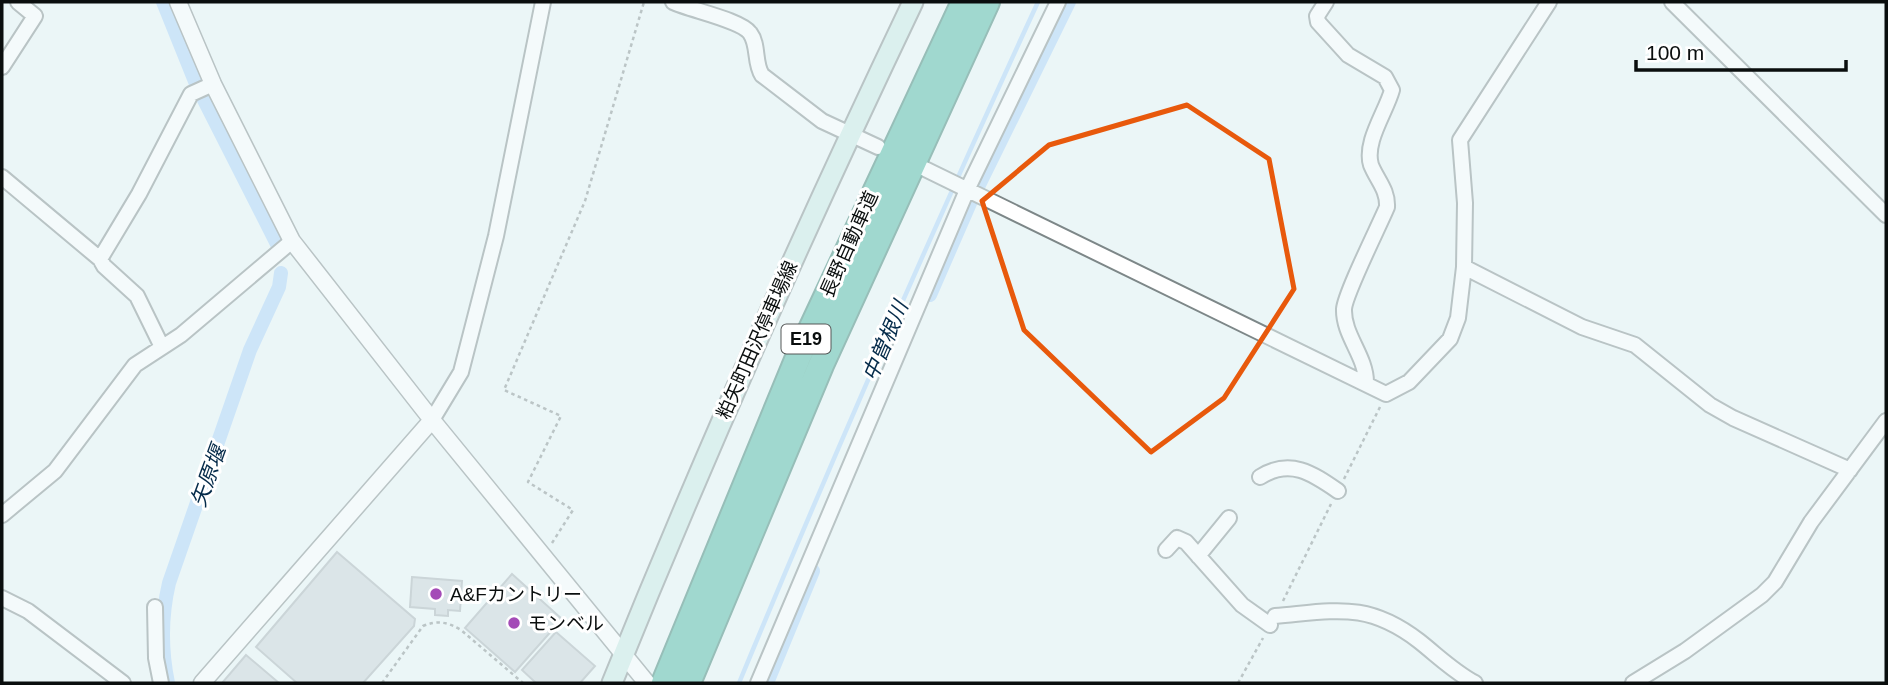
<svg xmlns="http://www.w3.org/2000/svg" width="1888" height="685" font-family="Helvetica,'Noto Sans JP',sans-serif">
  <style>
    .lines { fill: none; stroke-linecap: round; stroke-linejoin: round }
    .stream { stroke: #a9d1f9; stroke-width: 4.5 }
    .canal { stroke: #a9d1f9; stroke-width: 14 }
    .building { fill: #c8d1d5; stroke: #a4adb1; stroke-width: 2 }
    .minor-casing { stroke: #7d8788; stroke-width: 18 }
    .tertiary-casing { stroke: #7d8788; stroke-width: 19 }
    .secondary-casing { stroke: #7d8788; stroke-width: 23 }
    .motorway-casing { stroke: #317a6b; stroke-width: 28 }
    .path { stroke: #818989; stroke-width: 2.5; stroke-dasharray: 3.5 3.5; stroke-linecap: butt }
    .minor { stroke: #fff; stroke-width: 14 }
    .tertiary { stroke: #fff; stroke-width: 16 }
    .secondary { stroke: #c8e8e2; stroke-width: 19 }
    .motorway { stroke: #46b49d; stroke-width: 24 }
    .marked { fill: none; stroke: #e8590c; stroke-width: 5; stroke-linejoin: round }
    .poi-dot { fill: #a44bb7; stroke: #fff; stroke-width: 2.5 }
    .labels { text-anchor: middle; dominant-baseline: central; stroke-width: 6; stroke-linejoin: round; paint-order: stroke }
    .shield { fill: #fff; stroke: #545656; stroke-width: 2 }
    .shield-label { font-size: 18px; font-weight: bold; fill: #0a0e0e }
    .street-label { font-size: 19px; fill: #0a0e0e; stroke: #fff }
    .poi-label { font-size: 19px; fill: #0a0e0e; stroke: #fff; text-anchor: start }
    .water-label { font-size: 21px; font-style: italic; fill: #052b4a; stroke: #fff }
  </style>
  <rect width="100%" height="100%" fill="#ebf6f7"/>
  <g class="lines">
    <path class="stream" d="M739 683C834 454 934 227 1038 2"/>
    <path class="canal" d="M163 2 196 84
      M202 96 278 246
      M979 185 1069 2
      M930 295 971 201
      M168 683C161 649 161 617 169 583L250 350 279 287 281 273
      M767 683 813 571"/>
  </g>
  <path class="building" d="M337 552 415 619 414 626 363 683H297L256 647Z
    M512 574 562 619 515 672 465 628Z
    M412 577 462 581 460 611 448 610V616L435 615V609L410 607Z
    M556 632 595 666 580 683H536L522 670Z
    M246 655 279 683H222Z"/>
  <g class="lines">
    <defs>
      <path id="minor" d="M673 2C690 10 741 20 750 33 759 45 754 63 762 75L822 121 878 147
        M1326 2 1317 16 1318 22 1348 55 1385 77 1392 90C1386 112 1364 142 1371 165 1377 180 1388 190 1387 207 1379 226 1345 294 1344 309 1343 335 1366 356 1366 382
        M1672 2 1886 215
        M2 67 35 16 18 2
        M925 169 1386 394 1409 382 1450 339 1458 318 1464 267 1465 203 1460 140 1549 2
        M2 177 100 259 104 266 137 296 162 347
        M100 259 139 194 191 94 213 84
        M1464 267 1582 327 1635 345 1710 405 1733 418 1850 470
        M432 420 461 372 496 236 543 2
        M1260 477C1290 458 1312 473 1338 491
        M2 515 55 471 135 365 181 335 292 241
        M1166 550 1177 538 1186 542 1242 605 1270 625
        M1198 556 1229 518
        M2 598 28 611 123 683
        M155 607 156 658 161 683
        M1275 616C1335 611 1367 601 1419 641 1438 656 1454 672 1475 683
        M758 683 967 190 1058 2
        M1633 683 1685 651 1762 595 1775 582 1811 522 1886 421"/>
      <path id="tertiary" d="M178 2 213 84 292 241 432 420 647 683
        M202 683 432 420"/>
      <path id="secondary" d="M612 683C705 453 806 226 913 2"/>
      <path id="motorway" d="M664 683 799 355 964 2
        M688 683 821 365 987 2"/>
    </defs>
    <use href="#minor" class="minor-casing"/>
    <use href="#tertiary" class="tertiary-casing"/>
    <use href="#secondary" class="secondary-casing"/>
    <use href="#motorway" class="motorway-casing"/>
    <path class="path" d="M1344 479 1380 407
      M552 543 573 510 528 482 561 416 504 390 585 201 644 2
      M1283 601 1331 504
      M382 683 423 626C437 620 448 622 461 630L523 683
      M1238 683 1263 638"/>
    <use href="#minor" class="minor"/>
    <use href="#tertiary" class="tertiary"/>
    <use href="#secondary" class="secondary"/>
    <use href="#motorway" class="motorway"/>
  </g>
  <path d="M0 0H1888V685H0ZM1187 105 1269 159 1294 289 1224 398 1151 452 1024 330 982 201 1049 145Z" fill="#ebf6f7" fill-opacity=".55" fill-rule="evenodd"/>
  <path class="marked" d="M1187 105 1269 159 1294 289 1224 398 1151 452 1024 330 982 201 1049 145Z"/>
  <g class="poi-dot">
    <circle cx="436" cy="594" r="7"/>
    <circle cx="514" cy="623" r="7"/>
  </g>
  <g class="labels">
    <rect class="shield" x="781.5" y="324.5" width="49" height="29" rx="5"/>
    <g class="shield-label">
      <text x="806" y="339">E19</text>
    </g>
    <g class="street-label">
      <text transform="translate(849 244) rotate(-66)">長野自動車道</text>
      <text transform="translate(757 340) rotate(-66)">粕矢町田沢停車場線</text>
    </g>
    <g class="poi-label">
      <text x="450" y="594">A&amp;Fカントリー</text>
      <text x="528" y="623">モンベル</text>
    </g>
    <g class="water-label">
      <text transform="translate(885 341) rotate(-67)">中曽根川</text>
      <text transform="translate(208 476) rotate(-70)">矢原堰</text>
    </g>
  </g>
  <rect width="1888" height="685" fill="none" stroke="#0a0e0e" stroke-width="7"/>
  <path d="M1636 60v10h210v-10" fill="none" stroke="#0a0e0e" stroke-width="3.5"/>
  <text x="1646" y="60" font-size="21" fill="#0a0e0e" stroke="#ffffff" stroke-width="5" paint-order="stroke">100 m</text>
</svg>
